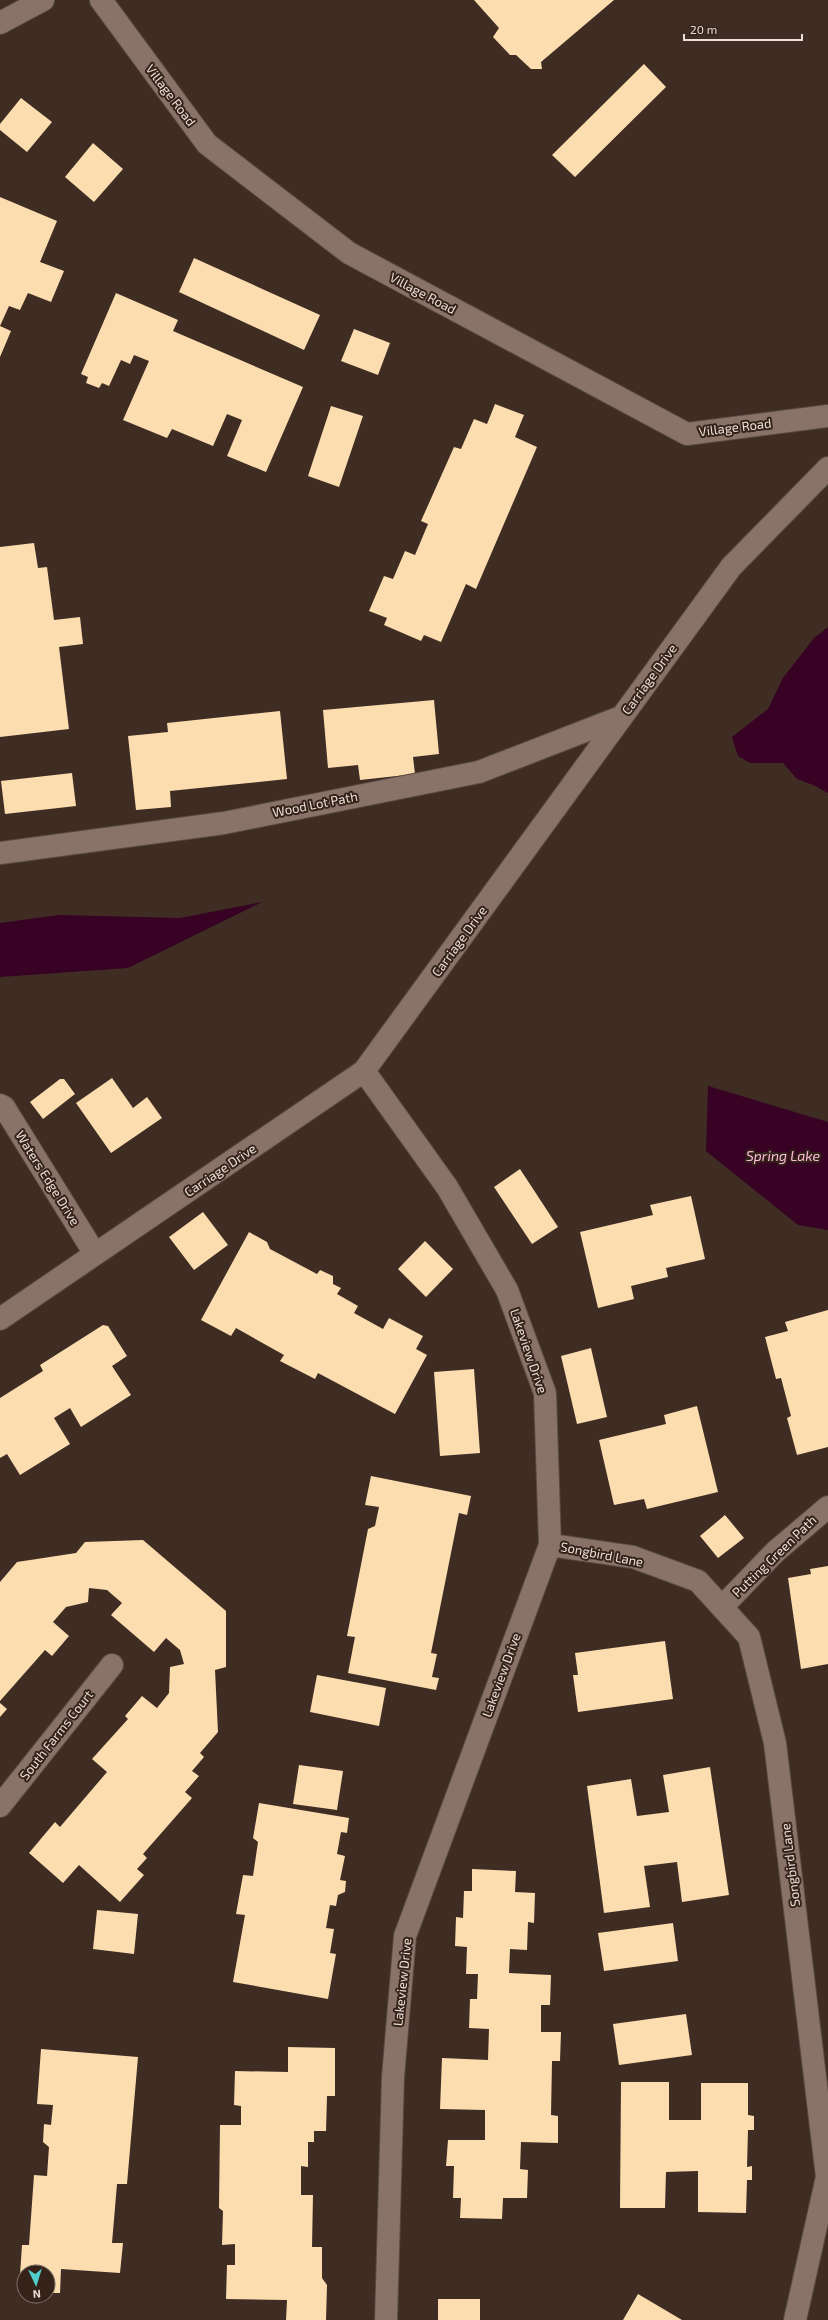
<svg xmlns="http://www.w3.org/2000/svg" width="828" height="2320" font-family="'Exo 2',sans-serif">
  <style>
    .water { fill: #370223 }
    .building { fill: #fcddb0 }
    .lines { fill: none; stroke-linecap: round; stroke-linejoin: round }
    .minor-casing { stroke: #594a41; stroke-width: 24 }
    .minor { stroke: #897368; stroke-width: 22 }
    .labels { text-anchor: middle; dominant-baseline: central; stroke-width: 4; stroke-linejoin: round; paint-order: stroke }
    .street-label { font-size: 13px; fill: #ecdfd9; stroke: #35231a }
    .water-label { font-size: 14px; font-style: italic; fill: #febcdc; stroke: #35231a }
  </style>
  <rect width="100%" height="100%" fill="#3f2d24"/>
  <path class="water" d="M828 627V793L813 785 797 779 783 763H750L738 756 732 737 768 709 783 678 814 638Z
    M262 902 128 968 0 977V923L59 915 180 918Z
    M708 1086 828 1122V1230L798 1225 706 1151Z"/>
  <path class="building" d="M474 0H614L541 62 542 69H531L516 55H510L493 37 499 28Z
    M644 64 666 87 575 177 552 155Z
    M21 98 52 122 27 152 0 130V124Z
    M93 143 123 169 94 202 65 177Z
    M0 197 57 221 40 262 64 271 51 302 28 293 20 310 9 306 0 326 11 331 0 357Z
    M194 258 320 315 304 350 179 292Z
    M116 293 178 320 173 331 303 387 266 472 227 456 242 420 227 414 213 446 172 429 167 438 123 420 149 361 134 355 130 364 121 360 109 386 102 383 99 388 86 383 88 377 81 374Z
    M354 329 390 343 378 375 341 361Z
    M495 404 524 415 515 437 537 447 476 589 466 584 441 642 424 635 421 641 384 625 387 618 369 611 384 576 393 579 405 551 415 555 428 524 421 521 454 447 461 449 474 419 487 424Z
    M331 406 363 416 339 487 308 476Z
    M34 543 38 568 47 567 54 620 80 617 83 644 59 647 69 729 0 737V547Z
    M434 700 439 754 413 757 415 774 360 780 358 765 328 768 323 710Z
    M280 711 287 779 170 791 171 807 136 810 128 736 168 732 167 723Z
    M72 773 76 806 5 814 1 781Z
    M112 1078 133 1108 147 1097 162 1118 111 1153 76 1103Z
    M60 1079H64L75 1094 43 1119 30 1102Z
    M520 1169 558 1227 532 1244 494 1187Z
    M691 1196 705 1259 666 1268 668 1277 631 1286 634 1299 598 1308 580 1232 653 1215 650 1205Z
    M203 1212 228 1245 194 1270 169 1237Z
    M249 1232 267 1242 270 1249 317 1274 320 1270 333 1276V1284L341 1288 337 1294 358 1306 354 1313 383 1329 389 1318 423 1336 416 1349 427 1355 395 1414 318 1373 315 1379 280 1361 284 1355 236 1328 231 1336 201 1320Z
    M425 1241 453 1269 426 1297 398 1269Z
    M828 1310V1447L797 1455 787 1418 791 1416 781 1378 776 1379 765 1337 788 1331 785 1322Z
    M103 1325 108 1326 127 1356 112 1366 131 1395 81 1427 70 1408 54 1418 70 1444 20 1475 7 1454 0 1458V1398L43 1371 40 1365Z
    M591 1348 607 1417 577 1424 561 1356Z
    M474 1369 480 1453 440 1456 434 1372Z
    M697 1406 718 1492 647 1509 644 1499 614 1505 599 1440 666 1424 664 1415Z
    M371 1476 471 1496 467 1515 459 1513 431 1653 437 1654 432 1677 439 1678 436 1690 348 1673 355 1637 347 1636 368 1529 375 1526 379 1507 365 1505Z
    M725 1515 744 1538 718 1558 700 1536Z
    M143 1540 226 1611V1667L215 1670 218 1732 200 1753 204 1757 192 1771 199 1776 185 1792 192 1798 143 1854 147 1858 137 1869 144 1875 120 1902 79 1865 63 1883 29 1853 55 1822 60 1827 107 1772 92 1759 128 1719 125 1716 142 1696 157 1708 169 1693 170 1667 184 1664 180 1650 166 1638 154 1652 111 1615 122 1603 107 1590 89 1588 88 1602 66 1607 53 1622 69 1636 52 1656 45 1650 0 1701V1582L17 1562 76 1553 85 1542Z
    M828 1566V1664L801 1669 788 1578 811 1574 810 1569Z
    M665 1641 673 1699 578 1712 573 1675H578L575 1653Z
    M317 1675 386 1688 379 1726 310 1712Z
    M0 1703 7 1709 0 1717Z
    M299 1765 343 1771 337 1810 293 1804Z
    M710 1767 729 1895 682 1902 677 1862 644 1866 650 1907 604 1913 587 1786 631 1779 637 1816 669 1812 663 1775Z
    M259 1803 349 1818 347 1833 341 1832 337 1854 345 1856 340 1880 346 1881 345 1892 338 1895 336 1906 330 1905 326 1928 334 1929 330 1953 336 1954 328 1999 233 1982 245 1915 236 1914 243 1875 253 1876 258 1842 253 1838Z
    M472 1869 516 1871 515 1892 535 1893 534 1923 528 1922 527 1950 510 1949 509 1973 551 1975 550 2005H541V2032H561L560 2061H552L551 2115 558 2116V2143L521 2142 520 2169 528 2170 527 2198H503L502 2219 460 2218 461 2198H453L454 2166H446L448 2140H485V2110L440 2109 442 2058 488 2060 489 2029 469 2028 470 1999H477L478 1974H466L467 1947 455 1946 456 1917 463 1918 464 1891H472Z
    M97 1910 138 1914 134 1954 93 1949Z
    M673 1923 678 1961 604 1971 598 1933Z
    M686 2014 692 2055 619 2065 613 2024Z
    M288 2047 335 2048V2096H327L326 2131H314V2142H308V2167L301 2166V2195H313L312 2247H322V2278L327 2285 326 2320H286L287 2300 226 2299 227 2265H235V2244L222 2245 223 2211 219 2208 220 2125H241V2106L234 2105 235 2071 288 2072Z
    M41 2049 138 2057 127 2184H117L112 2243H123L120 2273 61 2269 60 2293H48V2272H24V2291L19 2290 22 2245H29L34 2175 47 2176 49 2147 43 2142 44 2124 51 2125 53 2105 37 2104Z
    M621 2082H669V2120H701V2083H748V2115L754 2116V2130H748L747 2167 752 2166V2180H747L746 2213 698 2212V2171L666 2172 665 2208H620Z
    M638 2294 682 2320H623Z
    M438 2299H480V2320H438Z"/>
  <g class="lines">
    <defs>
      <path id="minor" d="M101 0 207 144 349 253 687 434 828 416
        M0 23 43 0
        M0 853 224 823 479 772 621 717
        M364 1071 447 1187 507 1290 545 1393 550 1545 405 1936 393 2077 386 2320
        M0 1105 4 1107 95 1254
        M0 1319 364 1071 731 567 828 468
        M550 1545 633 1557 698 1581 749 1637 775 1743 827 2177 795 2320
        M722 1607 775 1552 828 1507
        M0 1806 112 1665"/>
    </defs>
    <use href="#minor" class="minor-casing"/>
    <use href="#minor" class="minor"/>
  </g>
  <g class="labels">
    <g class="street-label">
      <text transform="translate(171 95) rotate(53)">Village Road</text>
      <text transform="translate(423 293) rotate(28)">Village Road</text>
      <text transform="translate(735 427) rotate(-7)">Village Road</text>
      <text transform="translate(649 679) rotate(-54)">Carriage Drive</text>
      <text transform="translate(315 804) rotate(-11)">Wood Lot Path</text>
      <text transform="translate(459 941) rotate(-54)">Carriage Drive</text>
      <text transform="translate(220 1170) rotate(-34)">Carriage Drive</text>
      <text transform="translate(48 1178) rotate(58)">Waters Edge Drive</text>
      <text transform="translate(529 1351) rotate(71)">Lakeview Drive</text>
      <text transform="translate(602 1554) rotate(11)">Songbird Lane</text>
      <text transform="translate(774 1556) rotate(-44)">Putting Green Path</text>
      <text transform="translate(501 1675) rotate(-70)">Lakeview Drive</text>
      <text transform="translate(56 1735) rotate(-52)">South Farms Court</text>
      <text transform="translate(790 1865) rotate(-97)">Songbird Lane</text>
      <text transform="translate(402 1982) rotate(-84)">Lakeview Drive</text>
    </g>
    <g class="water-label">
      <text x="783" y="1155">Spring Lake</text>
    </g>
  </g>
  <g transform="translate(36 2284) rotate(176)"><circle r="19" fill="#35231a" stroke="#7e6e66"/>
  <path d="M0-3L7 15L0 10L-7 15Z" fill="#52cdce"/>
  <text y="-6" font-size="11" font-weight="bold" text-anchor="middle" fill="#ecdfd9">N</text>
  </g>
  <path d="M684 34v6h118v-6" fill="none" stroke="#ecdfd9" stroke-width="2"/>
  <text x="690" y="34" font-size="12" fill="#ecdfd9" stroke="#35231a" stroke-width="3" paint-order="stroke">20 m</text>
</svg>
